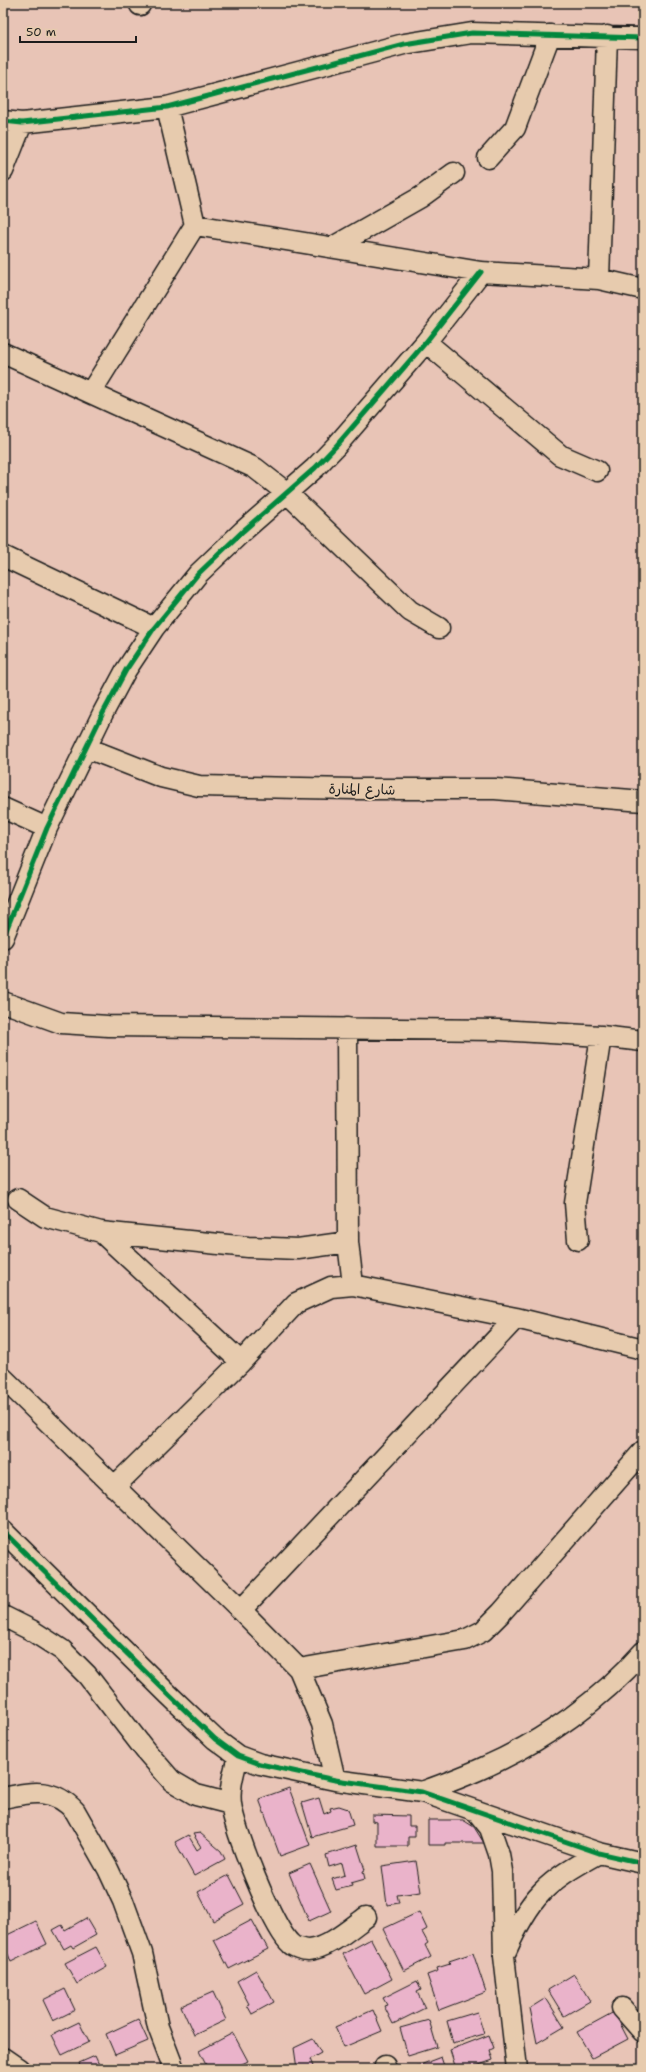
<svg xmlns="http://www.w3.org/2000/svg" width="646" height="2072" font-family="'Shantell Sans','Playpen Sans Arabic',sans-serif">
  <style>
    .building { fill: #eab3ca; stroke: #1c1c1c }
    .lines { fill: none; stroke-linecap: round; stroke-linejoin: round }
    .minor-casing { stroke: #1c1c1c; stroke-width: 23 }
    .minor { stroke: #e7cbae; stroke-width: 20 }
    .cycleway-casing { stroke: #e7cbae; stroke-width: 8 }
    .cycleway { stroke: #00873e; stroke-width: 5 }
    .labels { text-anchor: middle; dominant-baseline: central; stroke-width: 3.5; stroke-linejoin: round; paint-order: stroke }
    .street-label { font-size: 14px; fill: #1c1c1c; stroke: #e7cbae }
  </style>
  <rect width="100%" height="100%" fill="#e8c4b6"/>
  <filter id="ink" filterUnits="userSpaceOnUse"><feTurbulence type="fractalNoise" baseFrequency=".025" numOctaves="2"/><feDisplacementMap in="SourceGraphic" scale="8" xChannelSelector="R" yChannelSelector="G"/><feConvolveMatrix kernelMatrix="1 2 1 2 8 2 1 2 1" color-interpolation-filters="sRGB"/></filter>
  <g filter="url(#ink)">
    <path class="building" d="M289 1788 310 1845 280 1856 259 1799Z
      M319 1798 324 1814 331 1811 330 1808 339 1806 348 1809 353 1825 312 1837 302 1803Z
      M372 1815 409 1816V1826H415V1837H408V1846H377V1822L372 1821Z
      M428 1820H463L474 1827 484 1843H445V1845H428Z
      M200 1833 221 1851 225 1859 194 1876 175 1842 188 1835 197 1850 201 1847 193 1834Z
      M357 1845 365 1870 363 1871 365 1879 351 1883 352 1886 336 1890 332 1879 345 1875 342 1863 329 1867 326 1855Z
      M416 1861 421 1892 397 1895 399 1903 387 1905 382 1866Z
      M310 1864 331 1911 309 1921 289 1873Z
      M229 1875 244 1904 213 1921 198 1892Z
      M419 1912 427 1929 422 1932 428 1943 425 1945 431 1957 404 1971 383 1929Z
      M86 1918 96 1935 73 1948 71 1945 64 1949 53 1930 62 1925 65 1930Z
      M252 1920 268 1949 229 1969 214 1940Z
      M36 1921 47 1944 11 1962 8 1954 3 1956V1937Z
      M371 1939 392 1979 364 1994 343 1954Z
      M96 1947 107 1967 77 1984 65 1963Z
      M473 1953 486 1992 439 2010 427 1975 438 1971 437 1968 450 1964 449 1961Z
      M256 1970 274 2002 252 2014 247 2005 249 2004 237 1981Z
      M574 1974 590 2001 564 2016 548 1990Z
      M417 1981 421 1990 417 1992 425 2008 393 2024 384 2006 387 2005 383 1998Z
      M65 1989 75 2010 53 2021 43 2000Z
      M213 1992 226 2020 194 2035 181 2006Z
      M546 1998 564 2027 537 2043 530 2008Z
      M373 2010 382 2031 344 2047 335 2027Z
      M477 2012 484 2034 453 2043 447 2021Z
      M614 2012 628 2039 592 2058 577 2032Z
      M138 2019 148 2041 115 2055 106 2034Z
      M429 2020 437 2047 408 2056 400 2028Z
      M79 2022 89 2042 62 2055 52 2035Z
      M233 2033 248 2061 232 2069H208L199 2051Z
      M489 2035 494 2048 490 2050 493 2060 468 2069H456L450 2050Z
      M313 2039 321 2053 310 2059 314 2069H297L294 2048Z
      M95 2056 101 2069H81L79 2063Z
      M441 2057 445 2069H412V2068Z"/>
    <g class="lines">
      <defs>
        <path id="minor" d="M140 5V3
          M3 121 22 123 167 107 404 44 472 33 643 38
          M488 158 515 128 550 35
          M3 171 22 123
          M195 225 481 272 599 279 643 289
          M333 247 421 197 454 173
          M599 279 607 36
          M426 342 560 455 597 471
          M3 353 255 468 287 493 410 611 439 628
          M91 392 195 225 167 107
          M3 556 154 628
          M87 748 161 777 199 786 353 789H495L643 801
          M3 808 47 828
          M3 938 47 828 103 713 126 670 154 628 198 574 243 531 315 468 337 445 426 342 481 272
          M3 1002 61 1023 108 1026 499 1030 601 1036 643 1041
          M347 1028 348 1242 353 1285
          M18 1199 45 1217 101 1232 248 1247 298 1249 348 1242
          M101 1232 241 1362
          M578 1240 575 1203 601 1036
          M3 1378 241 1610 299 1669 322 1724 335 1780
          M114 1487 241 1362 296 1303 331 1287 353 1285 516 1318 643 1349
          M3 1531 169 1695 215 1739 238 1756 260 1764 335 1780 422 1792 599 1853 643 1863
          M241 1610 516 1318
          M3 1616 31 1630 62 1650 87 1675 145 1750 172 1781 196 1795 231 1804
          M299 1669 465 1640 483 1631 501 1613 643 1451
          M238 1756C234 1772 229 1788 231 1804 234 1829 273 1929 291 1944 293 1947 304 1950 308 1950 327 1949 351 1928 366 1917
          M422 1792C444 1784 466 1776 487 1766 545 1740 601 1700 643 1652
          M3 1798C32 1792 53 1787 75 1811L108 1869 123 1901 142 1953 158 2027 174 2069
          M477 1812 490 1828 499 1854 502 1871 504 1956 517 2069
          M506 1951C531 1895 546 1882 599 1853
          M622 2008 643 2032
          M3 2058 19 2069
          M385 2066 386 2069"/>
      </defs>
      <use href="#minor" class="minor-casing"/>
      <use href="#minor" class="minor"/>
      <defs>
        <path id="cycleway" d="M3 121 22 123 167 107 404 44 472 33 643 38
          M3 938 47 828 103 713 126 670 154 628 198 574 243 531 315 468 337 445 426 342 481 272
          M3 1531 169 1695 215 1739 238 1756 260 1764 335 1780 422 1792 599 1853 643 1863"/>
      </defs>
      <use href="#cycleway" class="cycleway-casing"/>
      <use href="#cycleway" class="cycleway"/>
    </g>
  </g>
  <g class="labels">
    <g class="street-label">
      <text transform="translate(362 789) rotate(1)">شارع المنارة</text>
    </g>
  </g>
  <rect width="646" height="2072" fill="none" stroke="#e7cbae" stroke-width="16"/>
  <rect x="8" y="8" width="630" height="2056" fill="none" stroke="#1c1c1c" stroke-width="1.5" filter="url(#ink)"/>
  <path d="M20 36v6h116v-6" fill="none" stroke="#1c1c1c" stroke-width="2"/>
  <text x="26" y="36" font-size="12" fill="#1c1c1c" stroke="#e7cbae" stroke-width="3" paint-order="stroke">50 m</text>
</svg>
